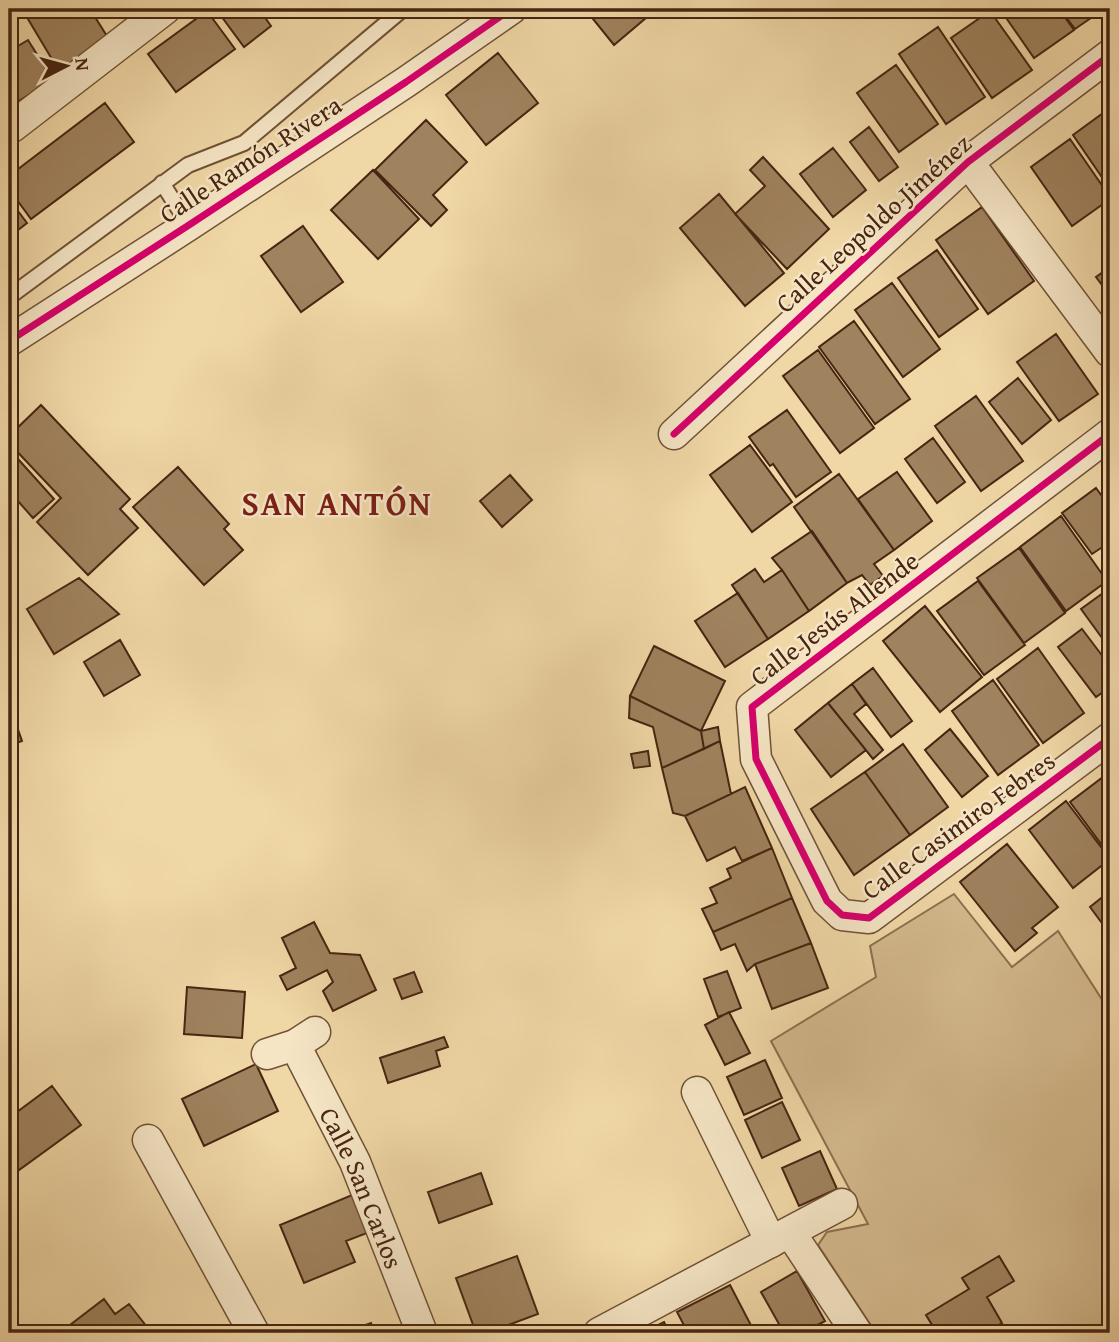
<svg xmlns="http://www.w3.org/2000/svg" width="1119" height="1342" font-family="'Gentium Book Plus',serif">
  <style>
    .green { fill: #d3b98d; stroke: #8d6f4f; stroke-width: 2 }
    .building { fill: #9f825e; stroke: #472511; stroke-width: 2 }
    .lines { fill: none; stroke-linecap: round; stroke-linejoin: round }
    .service-casing { stroke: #715236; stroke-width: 18 }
    .minor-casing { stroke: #715236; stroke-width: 33 }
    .service { stroke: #f5e5c5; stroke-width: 14 }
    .minor { stroke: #f5e5c5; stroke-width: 30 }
    .cycleway-casing { stroke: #f5e5c5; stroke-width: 11 }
    .cycleway { stroke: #d6006c; stroke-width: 7 }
    .labels { text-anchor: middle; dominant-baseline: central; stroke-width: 5; stroke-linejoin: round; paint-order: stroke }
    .street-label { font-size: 26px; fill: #472511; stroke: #f5e5c5 }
    .district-label { font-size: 33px; font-weight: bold; letter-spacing: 2px; fill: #7a1f14; stroke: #f5e5c5 }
  </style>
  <rect width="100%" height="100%" fill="#f0d7a6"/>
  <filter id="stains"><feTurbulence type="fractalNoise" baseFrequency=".00286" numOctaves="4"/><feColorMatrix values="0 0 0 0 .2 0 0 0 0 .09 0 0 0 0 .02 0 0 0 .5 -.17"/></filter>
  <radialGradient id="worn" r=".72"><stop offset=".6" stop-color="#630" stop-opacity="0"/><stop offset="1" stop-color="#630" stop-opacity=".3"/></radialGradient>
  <path class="green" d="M954 894 1012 967 1058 931 1110 1012V1333H876L818 1245 827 1232 868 1224 771 1041 876 977 870 946Z"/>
  <path class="building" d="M34 9H90L110 41 59 71 25 14Z
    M216 9H259L271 26 244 47Z
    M263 9H277L268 16Z
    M585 9H651L653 12 614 45Z
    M1000 9H1059L1074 30 1034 58Z
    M1060 9H1104L1075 29Z
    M207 11 235 49 176 92 148 54Z
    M990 11 1032 70 992 98 951 38Z
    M938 27 985 97 946 124 899 54Z
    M9 31 18 46 28 40 53 80 17 102 9 89Z
    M498 53 538 103 486 145 446 95Z
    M896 65 938 124 899 152 857 93Z
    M105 103 134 142 31 219 9 189V176Z
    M1110 108V189L1073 135Z
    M426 120 467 162 433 195 447 210 431 226 375 170Z
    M869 127 898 167 879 181 850 142Z
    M1070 139 1110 197V199L1072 226 1031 167Z
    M833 148 866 190 833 217 800 174Z
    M763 157 829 229 787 269 735 214 765 186 750 170Z
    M373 170 419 219 378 259 331 210Z
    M719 194 784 273 745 306 680 228Z
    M9 199 27 223 9 237Z
    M982 207 1034 281 988 314 936 240Z
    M303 226 343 282 301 312 261 256Z
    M937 250 978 309 939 337 898 278Z
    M1110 267V296L1096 277Z
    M892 283 940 349 903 377 855 310Z
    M854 321 910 399 875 424 819 347Z
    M1056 334 1098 394 1059 421 1017 362Z
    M818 350 874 428 840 453 783 376Z
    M1018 378 1051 420 1022 444 989 402Z
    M976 396 1023 461 981 491 935 426Z
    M41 405 130 499 120 509 138 528 88 575 37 522 61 498 9 443V436Z
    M787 410 831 472 796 497 773 464 770 466 749 437Z
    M933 438 965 482 937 503 905 459Z
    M750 445 792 502 752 532 710 475Z
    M9 449 54 499 33 518 9 491Z
    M178 467 229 524 224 529 243 550 204 585 133 507Z
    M897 472 932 521 894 550 858 499Z
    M839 474 894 550 874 564 883 576 870 585 862 575 847 583 794 507Z
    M510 475 532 500 502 527 480 501Z
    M1096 488 1110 507V554L1104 546 1092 554 1062 513Z
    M1061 516 1107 581 1066 611 1020 547Z
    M812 531 847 583 809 611 782 570 772 558Z
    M1019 548 1065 613 1024 643 977 578Z
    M755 569 764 582 782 570 809 611 768 639 732 585Z
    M79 578 119 614 54 654 27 609Z
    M978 581 1025 645 984 675 937 611Z
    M1110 588V649L1081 609Z
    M738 593 768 639 725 667 695 621Z
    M925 606 982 677 940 712 883 641Z
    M1082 629 1110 666V687L1096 697 1058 647Z
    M120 640 140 675 104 696 84 662Z
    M654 646 725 681 701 731 630 696Z
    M9 648 14 675 9 676Z
    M1038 648 1084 713 1043 743 997 679Z
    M873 668 912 721 891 737 852 684Z
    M993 680 1039 745 998 775 952 711Z
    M852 684 866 704 854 714 883 750 873 759 828 703Z
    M630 696 701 731 704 749 662 768 653 727 629 718Z
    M828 703 866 750 831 777 795 730Z
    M9 704 22 741 9 746Z
    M718 727 720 741 704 749 701 731Z
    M950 729 988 776 962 797 925 750Z
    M720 741 731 794 685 816 673 813 662 768Z
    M903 744 948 807 910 835 865 772Z
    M648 751 650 766 634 768 631 754Z
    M865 772 910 835 854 875 811 809Z
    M1107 774 1110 778V856L1070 802Z
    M745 787 772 848 742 861 735 847 707 861 685 816Z
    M1066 801 1110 859 1073 888 1029 830Z
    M1007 844 1058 907 1032 928 1037 933 1015 951 960 882Z
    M772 848 792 898 713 932 702 909 717 903 710 888 731 878 727 869Z
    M1110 891V934L1090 907Z
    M792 898 811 943 755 964 747 971 735 944 721 950 713 932Z
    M314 922 330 953 360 955 376 990 333 1011 323 991 333 982 327 970 287 990 280 976 296 968 282 938Z
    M811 943 828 988 772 1009 755 964Z
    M727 971 741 1008 718 1017 704 979Z
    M414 972 422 992 402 999 394 979Z
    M187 987 245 992 242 1038 184 1034Z
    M729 1012 750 1053 725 1065 705 1025Z
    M444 1037 448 1047 436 1051 440 1066 388 1083 380 1058Z
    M765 1060 782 1098 744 1115 727 1077Z
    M256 1064 278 1111 204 1146 182 1099Z
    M52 1086 81 1125 19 1170 9 1157V1118Z
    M782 1102 800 1140 762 1158 745 1120Z
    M820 1151 837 1189 799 1206 782 1168Z
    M481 1173 492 1204 439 1223 428 1192Z
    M352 1195 367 1233 346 1241 355 1262 304 1283 280 1225Z
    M517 1256 538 1314 487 1333H476L456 1278Z
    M999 1256 1014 1281 987 1297 1002 1323 991 1330 995 1333H937L926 1315 969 1289 962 1278Z
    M797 1271 825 1321 803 1333H784L761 1292Z
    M730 1285 755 1333H688L677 1312Z
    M104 1299 115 1314 129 1304 147 1327 139 1333H76L70 1325Z
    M664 1322 669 1333H642Z
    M371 1323 375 1333H343Z"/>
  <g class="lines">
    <defs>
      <path id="service" d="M162 183 189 225
        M9 297 188 165 244 143 403 9"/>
      <g id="minor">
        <path d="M12 127 165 9"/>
        <path d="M968 162 1110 352"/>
        <path d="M9 341 189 225 406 82 511 9"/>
        <path d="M674 434 968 162 1110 55"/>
        <path d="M1110 434 752 707 756 759 827 901 842 915 869 918 1110 738"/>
        <path id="s1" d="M295 1045 355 1162 422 1333"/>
        <path d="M267 1054 295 1045 315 1032"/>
        <path d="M697 1092 771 1242"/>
        <path d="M148 1140 254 1333"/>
        <path d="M790 1232 857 1333"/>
        <path d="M599 1333 842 1204"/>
      </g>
    </defs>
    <use href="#service" class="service-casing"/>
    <use href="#minor" class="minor-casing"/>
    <use href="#service" class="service"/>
    <use href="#minor" class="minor"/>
    <defs>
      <path id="cycleway" d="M9 341 189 225 406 82 511 9
        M674 434 968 162 1110 55
        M1110 434 752 707 756 759 827 901 842 915 869 918 1110 738"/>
    </defs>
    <use href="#cycleway" class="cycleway-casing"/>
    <use href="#cycleway" class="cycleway"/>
  </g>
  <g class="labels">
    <g class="street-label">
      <text transform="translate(250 159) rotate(-33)">Calle Ramón Rivera</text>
      <text transform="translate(873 223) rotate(-42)">Calle Leopoldo Jiménez</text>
      <text transform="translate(834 618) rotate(-37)">Calle Jesús Allende</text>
      <text transform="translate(958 825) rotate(-36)">Calle Casimiro Febres</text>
      <text stroke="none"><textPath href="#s1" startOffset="158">Calle San Carlos</textPath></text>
    </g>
    <g class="district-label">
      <text x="337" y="503">SAN ANTÓN</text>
    </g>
  </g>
  <rect width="1119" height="1342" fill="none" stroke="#f0d7a6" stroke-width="35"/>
  <rect x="10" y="10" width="1098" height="1321" fill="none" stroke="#472511" stroke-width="3.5"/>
  <rect x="18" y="18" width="1084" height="1307" fill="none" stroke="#472511" stroke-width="2"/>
  <g transform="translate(66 66) rotate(84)" stroke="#f5e5c5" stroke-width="5" paint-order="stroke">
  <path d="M0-5L12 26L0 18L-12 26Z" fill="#472511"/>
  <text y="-10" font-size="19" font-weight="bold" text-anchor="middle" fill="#472511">N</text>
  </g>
  <rect width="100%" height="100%" filter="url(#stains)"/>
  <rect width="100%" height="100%" fill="url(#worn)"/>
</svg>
